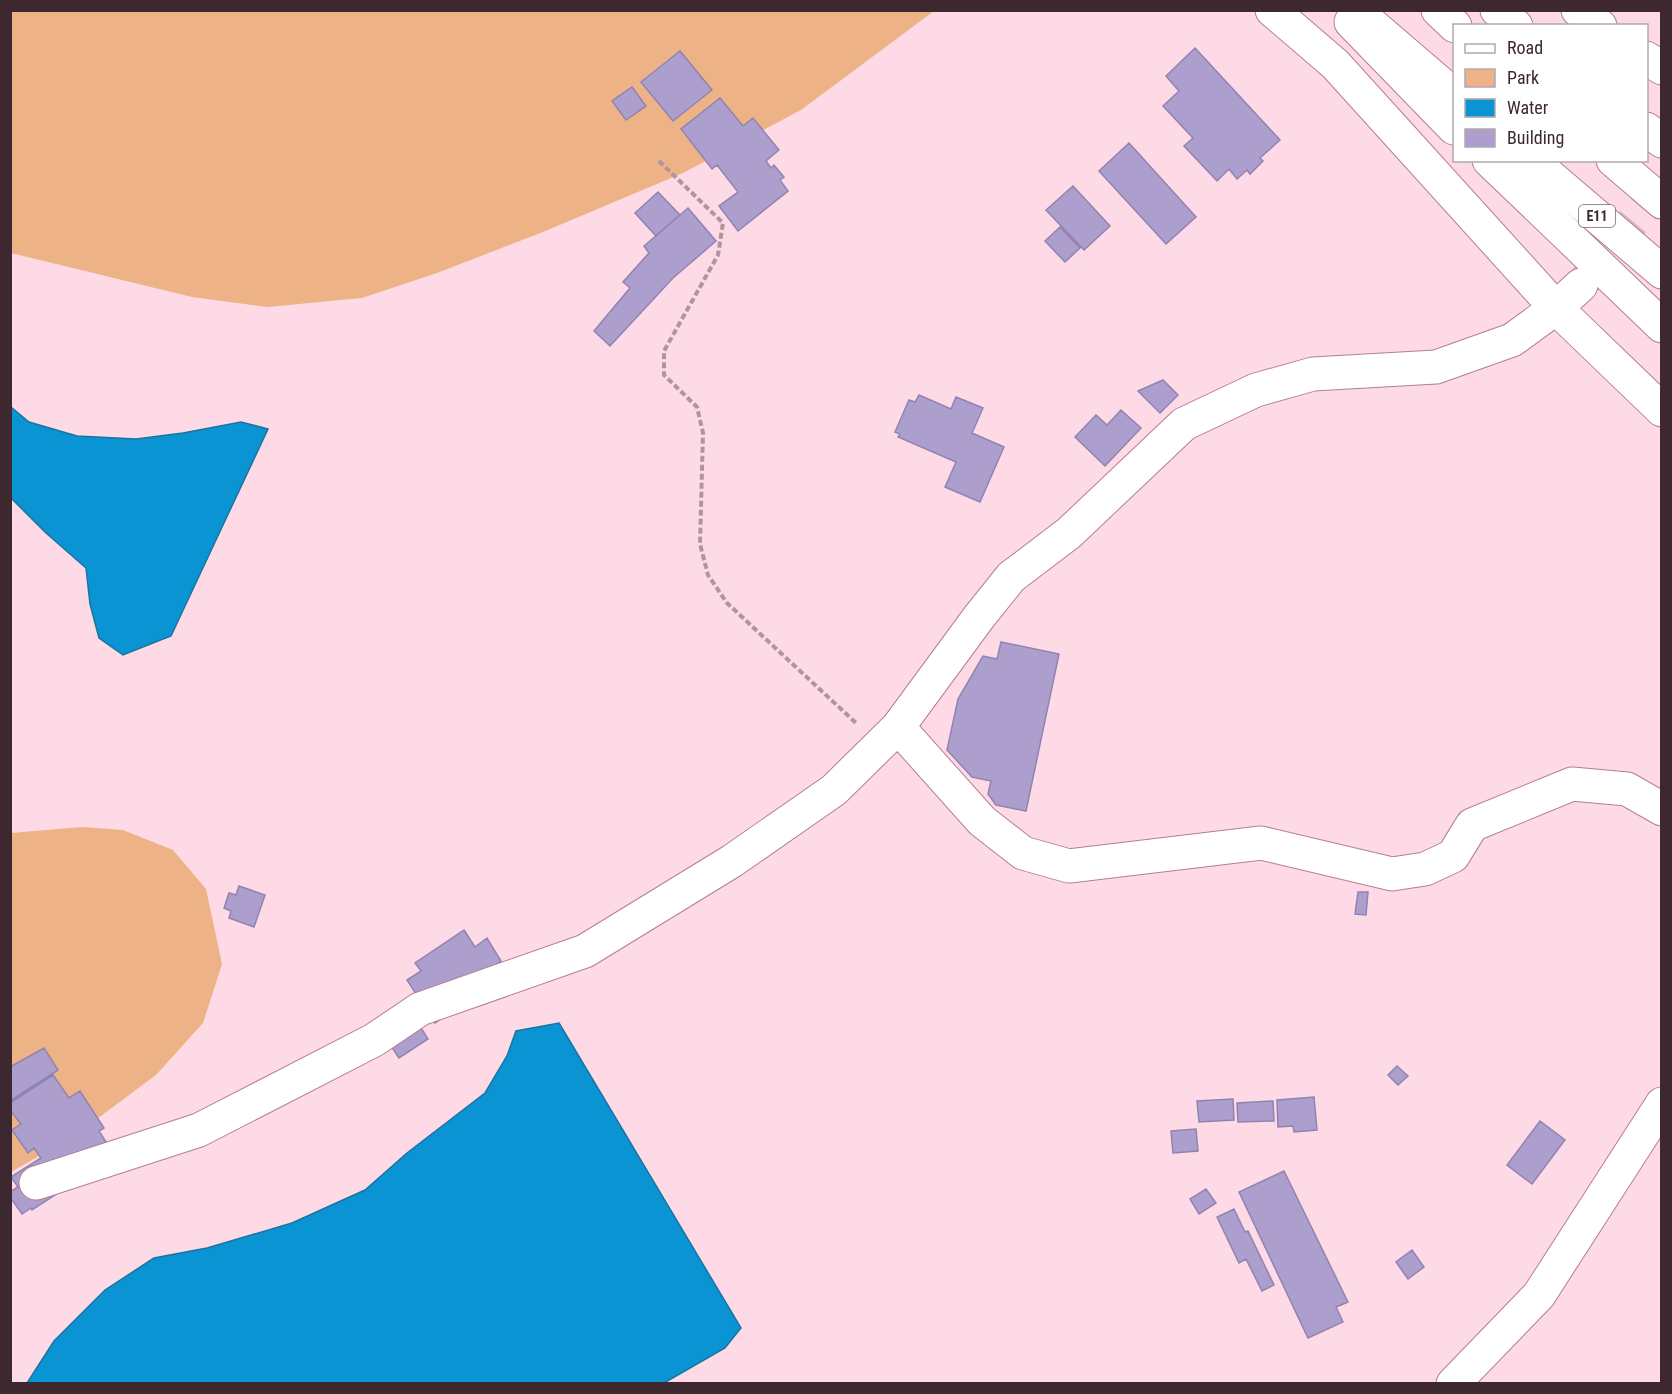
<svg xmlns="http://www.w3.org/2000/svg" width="1672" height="1394" font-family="'Roboto Condensed',sans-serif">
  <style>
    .green { fill: #edb387 }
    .water { fill: #0b94d3; stroke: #1a74a2; stroke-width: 1.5 }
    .building { fill: #ac9fce; stroke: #9183b1; stroke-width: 1.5 }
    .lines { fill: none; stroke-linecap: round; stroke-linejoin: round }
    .minor-tunnel { stroke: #d7b6c1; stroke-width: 33; stroke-dasharray: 33 16; stroke-linecap: butt }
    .minor-casing { stroke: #b47f91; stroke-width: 35 }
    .highway-casing { stroke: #b47f91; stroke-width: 35 }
    .path { stroke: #b2949e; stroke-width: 4; stroke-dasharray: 6 3; stroke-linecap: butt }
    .minor { stroke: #fff; stroke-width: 33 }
    .highway { stroke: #fff; stroke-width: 33 }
    .labels { text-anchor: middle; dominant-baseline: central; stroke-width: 6; stroke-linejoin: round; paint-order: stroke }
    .shield { fill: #fff; stroke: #78686d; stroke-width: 1.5 }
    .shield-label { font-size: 14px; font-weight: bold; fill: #3e282f }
  </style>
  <rect width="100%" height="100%" fill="#fddae5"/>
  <path class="green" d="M11 11H934L801 110 683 173 543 232 437 273 362 298 268 307 192 297 11 253Z
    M82 827 123 830 173 850 206 889 222 964 203 1023 156 1075 74 1136 11 1172V833Z"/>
  <path class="water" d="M11 407 29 422 77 436 136 439 183 433 241 422 268 429 171 636 123 655 99 638 90 604 86 568 46 533 11 498Z
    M559 1023 741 1328 725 1348 664 1383H27L54 1341 105 1290 154 1258 207 1248 292 1223 365 1190 407 1153 485 1093 507 1056 516 1031Z"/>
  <path class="building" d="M1195 48 1280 140 1260 158 1263 161 1250 174 1247 170 1237 179 1229 169 1217 181 1184 146 1193 138 1163 106 1179 91 1166 76Z
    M680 51 712 90 673 121 641 82Z
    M632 87 646 106 626 120 612 101Z
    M720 98 743 126 753 118 779 150 766 161 771 168 774 165 784 177 780 180 788 191 738 231 719 206 738 192 717 165 712 169 681 129Z
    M1129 143 1196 217 1166 244 1099 171Z
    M1073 186 1110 226 1084 250 1046 210Z
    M658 192 680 215 656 236 635 213Z
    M688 208 716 241 673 278 610 346 594 331 630 288 623 282 649 253 644 246Z
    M1060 227 1080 248 1065 262 1045 241Z
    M1163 380 1178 395 1160 413 1138 391Z
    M919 395 951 409 956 397 983 408 972 433 1004 447 980 502 945 487 956 462 898 437 900 434 895 432 909 400 915 402Z
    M1121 410 1141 428 1105 466 1075 437 1096 415 1107 425Z
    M1001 642 1059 654 1026 811 996 805 988 794 991 781 972 777 947 750 958 699 983 656 997 659Z
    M239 886 265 895 254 927 229 918 231 911 224 908 229 893 236 895Z
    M1358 892H1368L1366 915 1355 914Z
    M464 930 475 947 487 938 501 961 487 971 484 990 435 1023 407 980 421 971 415 963Z
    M413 1015 428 1039 399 1058 383 1034Z
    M44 1048 58 1070 10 1101V1067Z
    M1397 1066 1408 1076 1398 1085 1388 1075Z
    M53 1075 69 1098 80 1091 104 1128 99 1131 115 1156 32 1210 31 1208 22 1214 10 1197V1192L18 1187 11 1177 41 1158 34 1148 28 1153 12 1130 21 1124 10 1110V1103Z
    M1314 1097 1317 1130 1294 1132 1293 1126 1278 1127 1277 1100Z
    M1233 1099 1234 1120 1199 1122 1197 1101Z
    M1273 1101 1274 1121 1238 1122 1237 1103Z
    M1540 1121 1565 1140 1532 1184 1507 1165Z
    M1196 1129 1198 1151 1173 1153 1171 1131Z
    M1284 1171 1348 1302 1336 1307 1343 1322 1308 1338 1239 1192Z
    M1206 1189 1216 1203 1199 1214 1190 1199Z
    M1234 1209 1245 1232 1248 1231 1274 1285 1262 1291 1246 1259 1239 1263 1217 1217Z
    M1412 1250 1424 1267 1408 1279 1396 1262Z"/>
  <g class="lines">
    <path class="minor-tunnel" d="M1581 285 1662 187"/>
    <defs>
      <path id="minor" d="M1272 10 1335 64 1556 308 1662 410
        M1497 10 1516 26
        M1578 10 1600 26
        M1351 22 1454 128
        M1646 58 1662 68
        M1646 129 1662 141
        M1489 160 1662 326
        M898 727 982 821 1023 853 1069 866 1261 843 1392 874 1425 869 1453 856 1472 825 1572 784 1627 789 1662 809
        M36 1183 199 1130 374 1040 420 1009 585 951 732 861 834 790 898 727 979 617 1011 577 1069 533 1184 424 1256 390 1313 374 1436 367 1512 340 1556 308 1581 285
        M1453 1384 1539 1295 1662 1104"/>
      <path id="highway" d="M1355 10 1454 95
        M1438 10 1455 26
        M1531 160 1662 272
        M1613 160 1662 202"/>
    </defs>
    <use href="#minor" class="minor-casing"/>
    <use href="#highway" class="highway-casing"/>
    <path class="path" d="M659 161 723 223 718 255 664 351V375L697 407 703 433 700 544 708 575 727 603 856 723"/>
    <use href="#minor" class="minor"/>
    <use href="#highway" class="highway"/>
  </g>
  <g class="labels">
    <rect class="shield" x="1579" y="205" width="36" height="22" rx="4.5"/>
    <g class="shield-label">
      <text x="1597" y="216">E11</text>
    </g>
  </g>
  <rect width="1672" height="1394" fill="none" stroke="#3e282f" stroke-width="24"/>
  <rect x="1453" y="24" width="195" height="138" fill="#ffffff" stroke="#b2a9ac" stroke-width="1.5"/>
  <rect x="1465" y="44" width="30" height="9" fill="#ffffff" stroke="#b2a9ac" stroke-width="1.5"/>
  <text x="1507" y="54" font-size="18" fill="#3e282f">Road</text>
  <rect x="1465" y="69" width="30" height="18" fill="#edb387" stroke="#b2a9ac" stroke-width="1.5"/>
  <text x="1507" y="84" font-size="18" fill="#3e282f">Park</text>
  <rect x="1465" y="99" width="30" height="18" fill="#0b94d3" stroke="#b2a9ac" stroke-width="1.5"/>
  <text x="1507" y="114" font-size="18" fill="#3e282f">Water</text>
  <rect x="1465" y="129" width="30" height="18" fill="#ac9fce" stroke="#b2a9ac" stroke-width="1.5"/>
  <text x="1507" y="144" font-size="18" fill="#3e282f">Building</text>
</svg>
